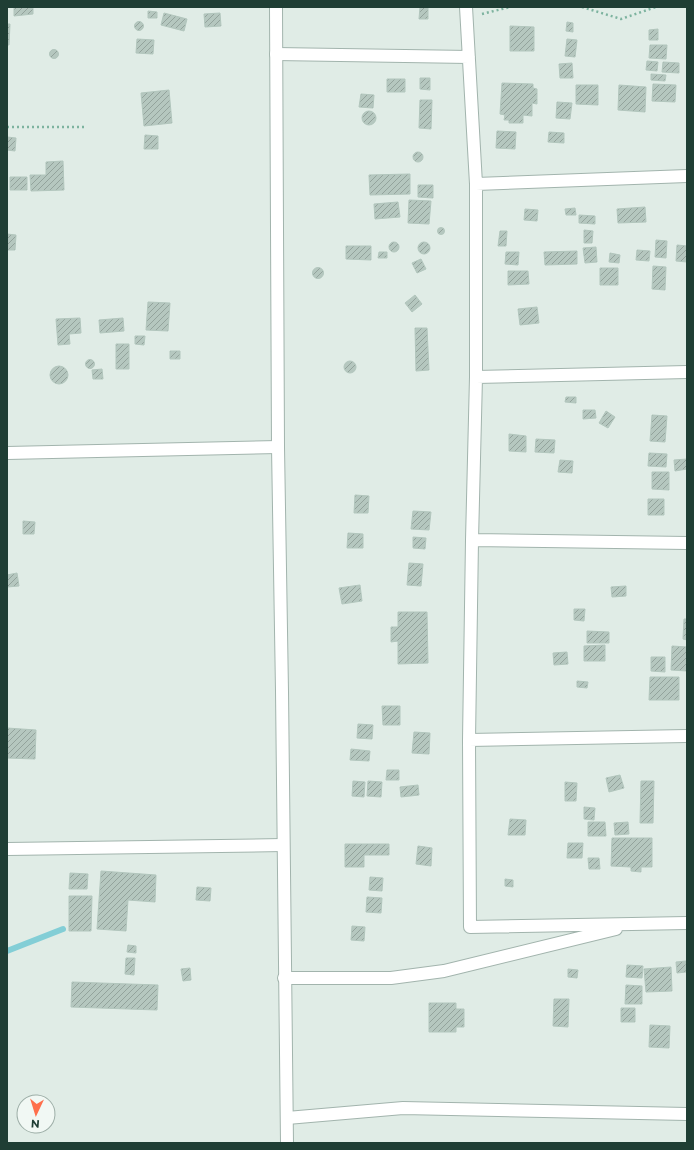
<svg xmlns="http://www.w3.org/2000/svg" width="694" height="1150" font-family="Montserrat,sans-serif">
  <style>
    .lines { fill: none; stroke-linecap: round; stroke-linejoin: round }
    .stream { stroke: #83ced6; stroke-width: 6 }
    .building { fill: url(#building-hatch); stroke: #b2c6bd }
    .minor-casing { stroke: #a2b4ad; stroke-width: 14 }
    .tertiary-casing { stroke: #a2b4ad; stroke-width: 14 }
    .path { stroke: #7db39f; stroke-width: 2.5; stroke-dasharray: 2 3; stroke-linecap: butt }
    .minor { stroke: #fff; stroke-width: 12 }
    .tertiary { stroke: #fff; stroke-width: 12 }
  </style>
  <defs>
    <pattern id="building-hatch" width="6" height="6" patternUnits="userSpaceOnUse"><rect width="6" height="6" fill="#b5c7bf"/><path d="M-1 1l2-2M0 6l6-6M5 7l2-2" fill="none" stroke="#93a39c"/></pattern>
  </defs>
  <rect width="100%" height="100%" fill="#e0ece6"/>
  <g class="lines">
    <path class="stream" d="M7 951 63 929"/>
  </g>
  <path class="building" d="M14 7H33V14L14 16Z
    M420 7H428V19H419Z
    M148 11 157 12V18H148Z
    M164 13 187 19 184 31 161 25Z
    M220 13 221 26 205 27 204 14Z
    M134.5 26a4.5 4.5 0 1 1 9 0a4.5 4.5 0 1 1-9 0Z
    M567 22 573 23V32L566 31Z
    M7 24H10L9 45H7Z
    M510 26 534 27V51H510Z
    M658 29V40H649V30Z
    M137 39 154 40 153 54 136 53Z
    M567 39 577 40 575 57 565 56Z
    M650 45H667L666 59 649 58Z
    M49.5 54a4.5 4.5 0 1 1 9 0a4.5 4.5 0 1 1-9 0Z
    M647 61 658 62 657 71 646 70Z
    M663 62 679 63V73L662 72Z
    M572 63 573 78H560L559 64Z
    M651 74 666 75 665 81 651 80Z
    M420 78H430V90L420 89Z
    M387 79H405V92H387Z
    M502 83 533 84V88L537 89V104L532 103V116L523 115V123H509V120H504L505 115 500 114Z
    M653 84 676 85 675 102 652 101Z
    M576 85H598V105L576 104Z
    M619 85 646 87 645 112 618 110Z
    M169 90 172 123 144 126 141 93Z
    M361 94 374 95 373 108 359 107Z
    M420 100H432L431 129 419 128Z
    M557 102 572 103 570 119 556 118Z
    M362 118a7 7 0 1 1 14 0a7 7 0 1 1-14 0Z
    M497 131 516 132 515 149 496 148Z
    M549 132 564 133V143L548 142Z
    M145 135 158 136V149H144Z
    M7 137 16 138 15 151 7 150Z
    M413 157a5 5 0 1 1 10 0a5 5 0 1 1-10 0Z
    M63 161 64 190 31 191 30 175H46V162Z
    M410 174V194L370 195 369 175Z
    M10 177H27V190H10Z
    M418 185H433V198L418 197Z
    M409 200 431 201 429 224 408 223Z
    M398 202 400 217 375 219 374 204Z
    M645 207 646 222 618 223 617 209Z
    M575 208 576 215H566L565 209Z
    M525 209 538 210 537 221 524 220Z
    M579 215 595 216V224L579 223Z
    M437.5 231a3.5 3.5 0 1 1 7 0a3.5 3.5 0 1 1-7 0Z
    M584 230 593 231 592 243H584Z
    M500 231H507L506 246H498Z
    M7 234 16 235 15 250H7Z
    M656 240 667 241 666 258 655 257Z
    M418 248a6 6 0 1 1 12 0a6 6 0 1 1-12 0Z
    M389 247a5 5 0 1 1 10 0a5 5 0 1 1-10 0Z
    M677 245 687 246V262L676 261Z
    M346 246H371V260L346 259Z
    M596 247 597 262 585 263 583 248Z
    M637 250 650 251 649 261 636 260Z
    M577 251V264L545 265 544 252Z
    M379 252H387V258H378Z
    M506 252H519L518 265 505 264Z
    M610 253 620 255 619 263 609 262Z
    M421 259 426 269 417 273 412 263Z
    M653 266 666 267 665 290 652 289Z
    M312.5 273a5.5 5.5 0 1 1 11 0a5.5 5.5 0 1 1-11 0Z
    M600 268H618V285H600Z
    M508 271H528L529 284 508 285Z
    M415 295 422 304 412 312 405 303Z
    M148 302 170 303 168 331 146 330Z
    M537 307 539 323 520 325 518 309Z
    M80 318 81 333 69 334 70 344 58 345 56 319Z
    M123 318 124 331 100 333 99 320Z
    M415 328H427L429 370 416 371Z
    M135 336H145L144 345 135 344Z
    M116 344H129V369H116Z
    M170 351H180V359H170Z
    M85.5 364a4.5 4.5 0 1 1 9 0a4.5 4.5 0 1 1-9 0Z
    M344 367a6 6 0 1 1 12 0a6 6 0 1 1-12 0Z
    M50 375a9 9 0 1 1 18 0a9 9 0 1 1-18 0Z
    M102 369 103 379H93L92 370Z
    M566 397H576V403L565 402Z
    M583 410H595L596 418 583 419Z
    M606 411 615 417 608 428 599 423Z
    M652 415 667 416 665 442 650 441Z
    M509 434 526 436V452L509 451Z
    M536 439 555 440 554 453 535 452Z
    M649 453 667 454 666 467 648 466Z
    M687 459V469L675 471 674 460Z
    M560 460 573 461 572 473 558 472Z
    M652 472H669V490L652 489Z
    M355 495 369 496 368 513H354Z
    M648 499H664V515H648Z
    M413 511 431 512 429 530 411 529Z
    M23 521 35 522 34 534H23Z
    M348 533 363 534V548H347Z
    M413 537 426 538 425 549 413 548Z
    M409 563 423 564 421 586 407 585Z
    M17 573 19 586 7 587V575Z
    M360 585 362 601 342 604 339 588Z
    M626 586V596L612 597 611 587Z
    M574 609H585L584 621 574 620Z
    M398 612H427L428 663 398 664V641L391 642V627H398Z
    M684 619H687V640L683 639Z
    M587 631 609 632V643H587Z
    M605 645V661H584V646Z
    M672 646 687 647V671L671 670Z
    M567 652 568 664 554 665 553 653Z
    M651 657H665V672L651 671Z
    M650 677H679V700H649Z
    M577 681 588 682 587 688 577 687Z
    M382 706H400V725H383Z
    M358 724 373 725 372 739 357 738Z
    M7 728 36 730 35 759 7 758Z
    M414 732 430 733 429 754 412 753Z
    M351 749 370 751 369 761 350 760Z
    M387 770H399V780H386Z
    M620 775 624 788 609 792 606 778Z
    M353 781 365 782 364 797 352 796Z
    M368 781 382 782 381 797 367 796Z
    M641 781H654L653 823H640Z
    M565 782 577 783 576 801H565Z
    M418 785 419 795 401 797 400 787Z
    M584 807 595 808 594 820 584 819Z
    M510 819 526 820 525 835H508Z
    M588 822H605L606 836H588Z
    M628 822 629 834 615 835 614 823Z
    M612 838H652V867H641V872L631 871V867L611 866Z
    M568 843H583L582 858H567Z
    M345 844H389V855H364V867H345Z
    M418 846 432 848 431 866 416 864Z
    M588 858H599L600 869H589Z
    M101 871 156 875 155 902 128 900 126 931 97 929Z
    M70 873 88 874 87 889H69Z
    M370 877 383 878 382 891 369 890Z
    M505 879 513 880V887L505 886Z
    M197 887 211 888 210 901 196 900Z
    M69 896H92L91 931H69Z
    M367 897 382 898 381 913 366 912Z
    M352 926 365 927 364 941 351 940Z
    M128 945 136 946V953L127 952Z
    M126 958H135L134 975 125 974Z
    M686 961V972L677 973 676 962Z
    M627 965 643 966 642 978 626 977Z
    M671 967 672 991 646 992 644 969Z
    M190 968 191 980 183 981 181 969Z
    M568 969 578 970 577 978 568 977Z
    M72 982 158 985 157 1010 71 1007Z
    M626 985 642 986V1004H625Z
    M554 999H569L568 1027 553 1026Z
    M429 1003H456V1009H464V1027H456V1032H429Z
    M621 1008H635V1022H621Z
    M650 1025 670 1026 669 1048 649 1047Z"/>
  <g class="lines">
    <defs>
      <path id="minor" d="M466 7 476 184V377L472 540 469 740 470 927 687 923
        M276 54 469 57
        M476 184 687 176
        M476 377 687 372
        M7 453 278 447
        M472 540 687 543
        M469 740 687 736
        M7 849 283 845
        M284 978H391L444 971 616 929
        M287 1118 403 1108 687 1114"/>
      <path id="tertiary" d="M276 7 278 447 282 691 287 1143"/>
    </defs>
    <use href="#minor" class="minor-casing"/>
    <use href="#tertiary" class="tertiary-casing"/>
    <path class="path" d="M582 7 621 19 656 7
      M482 14 510 7
      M7 127H84"/>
    <use href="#minor" class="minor"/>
    <use href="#tertiary" class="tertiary"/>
  </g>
  <rect width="694" height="1150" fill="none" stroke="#1f3e34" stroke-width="16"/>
  <g transform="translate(36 1114) rotate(184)"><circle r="19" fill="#f1f8f4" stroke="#9daea7"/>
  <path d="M0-3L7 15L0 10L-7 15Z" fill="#fe6f4c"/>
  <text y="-6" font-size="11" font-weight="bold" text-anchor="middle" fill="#1f3e34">N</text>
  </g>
</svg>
